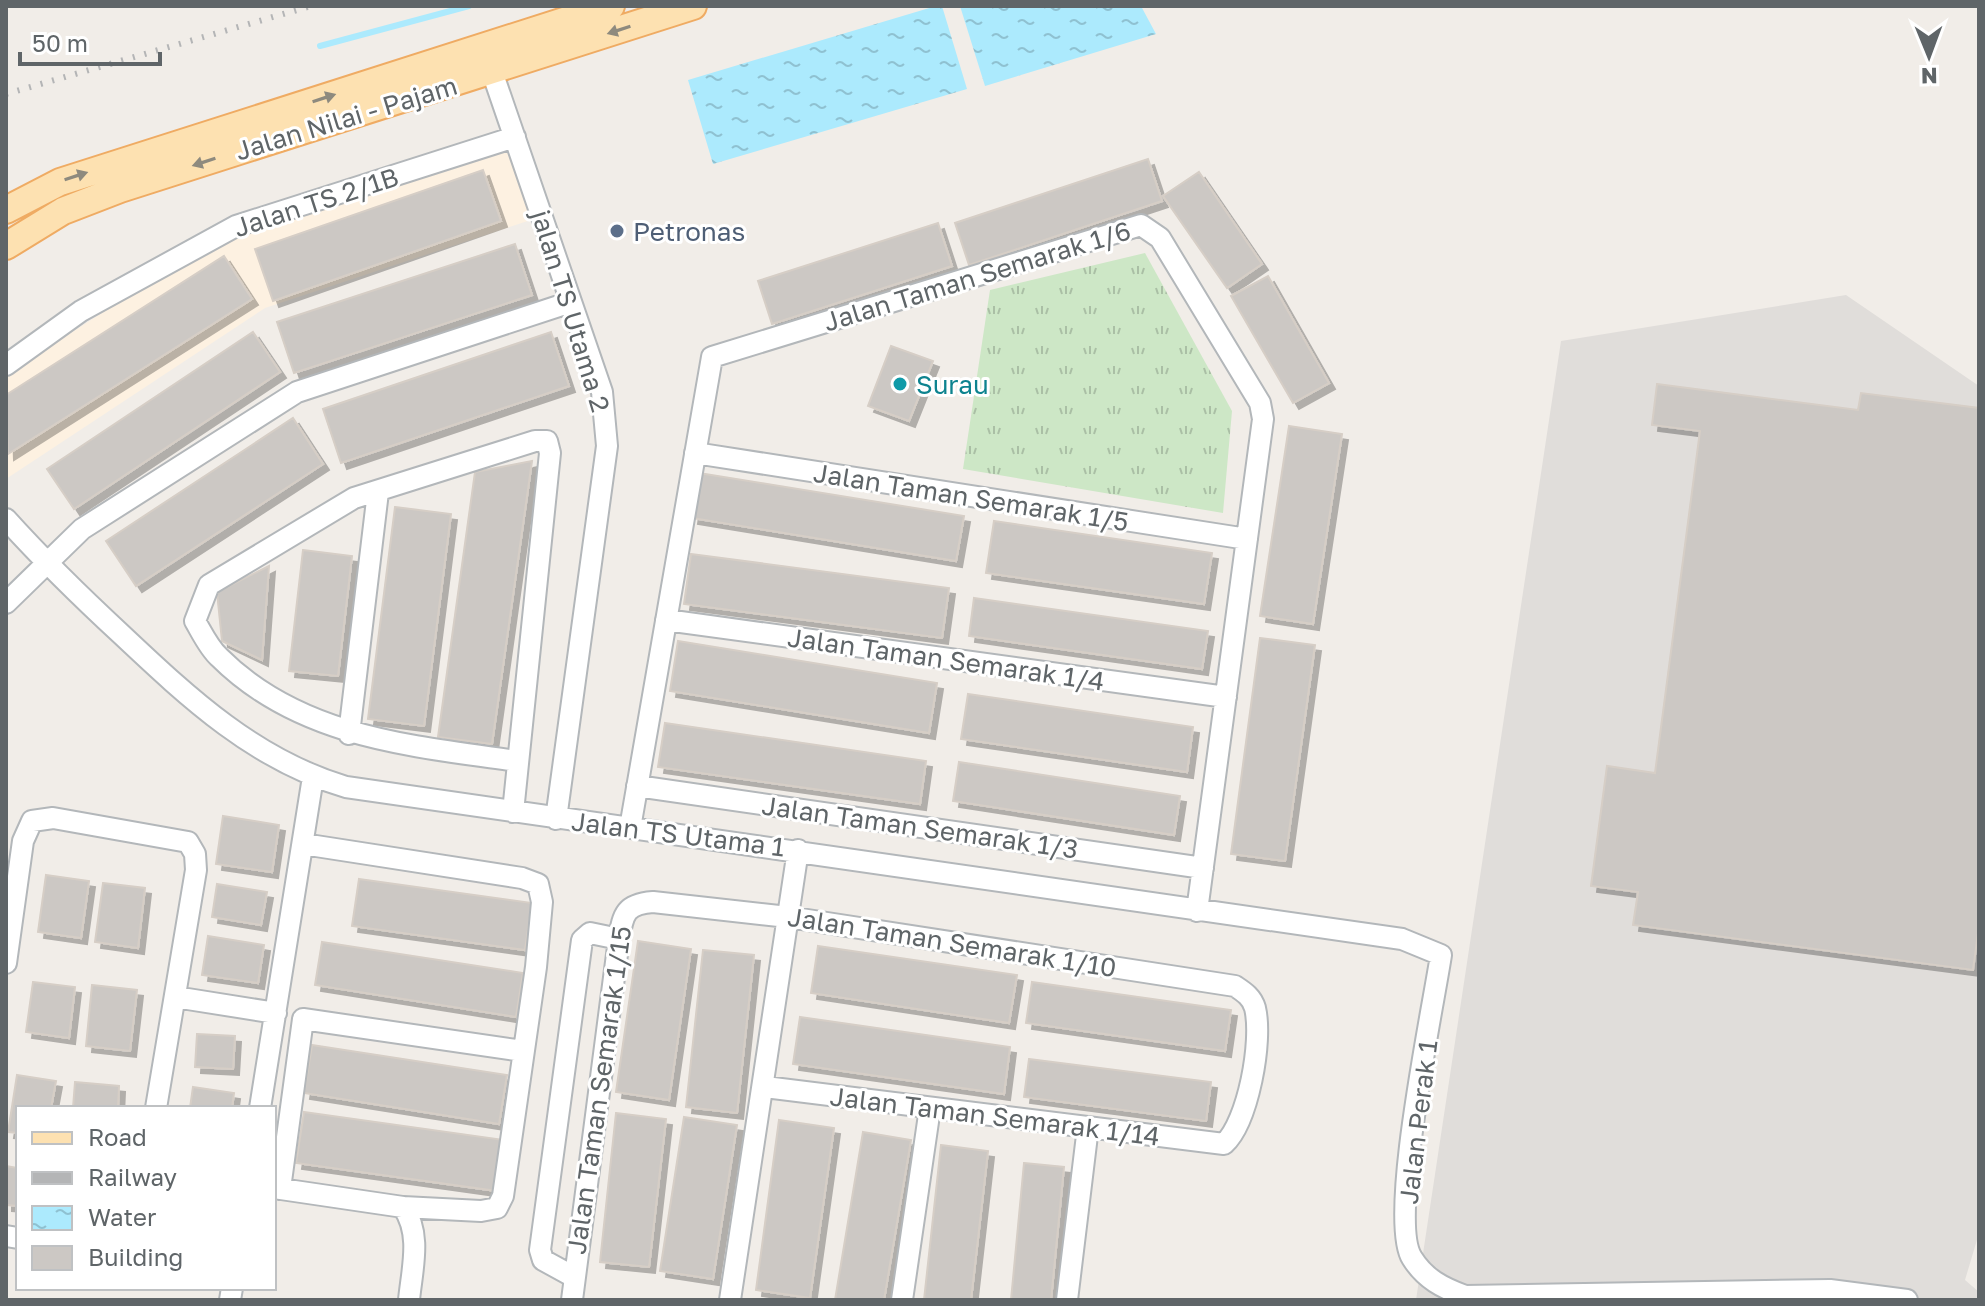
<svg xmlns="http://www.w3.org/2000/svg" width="1985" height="1306" font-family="'Golos Text',sans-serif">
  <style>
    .commercial { fill: #fdf1e1 }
    .industrial { fill: #e0ddda }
    .grass { fill: url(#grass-tufts) }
    .water { fill: url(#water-ripples) }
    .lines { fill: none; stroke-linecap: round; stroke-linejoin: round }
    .stream { stroke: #aceafd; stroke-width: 6 }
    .building { fill: #ccc8c4; stroke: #d6cec6; stroke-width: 2; filter: url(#shadow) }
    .minor-casing { stroke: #b3b7ba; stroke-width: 24 }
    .major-casing { stroke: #efab63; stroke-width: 30 }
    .minor { stroke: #fff; stroke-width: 20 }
    .major { stroke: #fde1b1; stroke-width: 26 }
    .rail { stroke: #b4b5b6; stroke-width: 6; stroke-dasharray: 2 10; stroke-linecap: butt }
    .oneway { fill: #8e8a7e }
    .service-dot { fill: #5c6f8a; stroke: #fff; stroke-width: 3 }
    .culture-dot { fill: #0f9aa8; stroke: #fff; stroke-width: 3 }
    .labels { text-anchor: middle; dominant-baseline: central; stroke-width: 6; stroke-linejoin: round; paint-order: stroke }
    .street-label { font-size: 26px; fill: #5f6568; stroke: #fff }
    .service-label { font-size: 26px; fill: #4e5e75; stroke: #fff; text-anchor: start }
    .culture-label { font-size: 26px; fill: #0d838f; stroke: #fff; text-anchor: start }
  </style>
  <defs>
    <pattern id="grass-tufts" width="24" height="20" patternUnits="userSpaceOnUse" patternTransform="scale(2)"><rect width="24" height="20" fill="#cde7c6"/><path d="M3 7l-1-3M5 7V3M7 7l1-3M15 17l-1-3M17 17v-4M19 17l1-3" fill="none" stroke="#aabfa5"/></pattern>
    <pattern id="water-ripples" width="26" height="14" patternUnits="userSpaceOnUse" patternTransform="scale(2)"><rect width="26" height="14" fill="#aceafd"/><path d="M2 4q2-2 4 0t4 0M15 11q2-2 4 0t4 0" fill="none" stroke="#8fc1d1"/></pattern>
    <filter id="shadow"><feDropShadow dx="6" dy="6" stdDeviation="0" flood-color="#0004"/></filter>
  </defs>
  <rect width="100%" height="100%" fill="#f1ede8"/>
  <path class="commercial" d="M517 136 546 215 265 308 6 479V375L238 225Z"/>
  <path class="industrial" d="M1846 295 1979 386V1233L1965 1280 1979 1292V1300H1416L1561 341Z"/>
  <path class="grass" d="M1145 253 1232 411 1223 513 963 469 990 290Z"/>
  <path class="water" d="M936 6H942L967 89 713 164 688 80Z
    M960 6H1141L1156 34 985 86Z"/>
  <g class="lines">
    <path class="stream" d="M320 46 469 6"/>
  </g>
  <path class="building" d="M1148 159 1162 201 969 265 955 223Z
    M483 170 501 221 273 301 255 249Z
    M1199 172 1262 264 1227 288 1163 196Z
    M938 223 952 266 772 324 758 281Z
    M515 244 532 295 294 373 277 322Z
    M224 256 252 299 8 454 6 395Z
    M1268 276 1329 383 1293 403 1231 296Z
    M253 332 280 372 74 509 47 469Z
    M551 332 569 386 341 463 323 409Z
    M891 346 933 361 909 421 868 406Z
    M1657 384 1858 410 1861 393 1979 408V926L1973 970 1633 925 1638 892 1591 886 1607 766 1655 773 1700 431 1652 425Z
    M293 418 323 464 136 586 106 541Z
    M1289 426 1342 434 1313 624 1260 616Z
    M532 461 492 744 438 737 475 472Z
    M699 473 964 516 956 561 692 518Z
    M395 507 451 514 424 726 368 719Z
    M994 521 1212 553 1204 604 986 573Z
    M303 550 352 556 338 676 289 671Z
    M691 554 949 588 942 638 684 604Z
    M269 566 262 660 222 641 217 592Z
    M974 598 1208 631 1202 669 969 636Z
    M1260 638 1315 645 1285 861 1231 854Z
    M678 641 937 683 929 733 670 691Z
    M968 694 1193 727 1187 772 961 739Z
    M665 723 926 761 920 804 658 767Z
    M959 762 1180 796 1174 835 953 801Z
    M223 816 279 825 272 872 216 864Z
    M46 875 89 881 81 938 38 932Z
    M359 879 532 903 525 950 352 926Z
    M103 883 145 888 138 948 95 942Z
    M217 884 267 892 261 925 212 917Z
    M208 936 264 945 258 983 202 975Z
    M638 941 691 949 669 1100 616 1092Z
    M322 942 523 973 516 1017 315 985Z
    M818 946 1017 975 1009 1023 811 993Z
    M703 950 754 955 737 1113 686 1107Z
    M33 982 75 987 69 1038 26 1032Z
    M1032 982 1231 1010 1225 1051 1026 1023Z
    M92 985 137 990 130 1051 86 1046Z
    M800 1017 1010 1047 1004 1094 793 1064Z
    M197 1034 235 1036 233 1069 195 1067Z
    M312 1045 507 1075 499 1124 304 1093Z
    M1029 1059 1211 1082 1206 1121 1024 1097Z
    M17 1075 56 1081 51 1108H18V1133L8 1132Z
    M75 1082 119 1086 118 1108H73Z
    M193 1087 234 1093 232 1108H190Z
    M304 1112 504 1140 497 1191 296 1163Z
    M616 1113 666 1119 649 1267 600 1262Z
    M684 1117 737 1125 713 1279 660 1271Z
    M779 1120 834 1128 810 1298 756 1290Z
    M863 1132 911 1140 884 1300H835Z
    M941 1145 988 1151 971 1300H924Z
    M1024 1163 1064 1167 1051 1300H1011Z
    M6 1166 18 1168V1206L6 1205Z"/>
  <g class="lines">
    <defs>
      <path id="minor" d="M487 57 602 392 607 446 556 819
        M6 365 81 311 236 226 515 137
        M695 453 1247 539
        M6 519C43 560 82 598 122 635 190 699 255 760 346 787L1402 939 1441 955C1433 1008 1388 1221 1412 1258 1425 1279 1443 1288 1465 1296L1830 1290 1907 1300
        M6 603 82 529 297 392 571 302
        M666 620 1226 697
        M349 734 378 492
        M637 786 1203 868
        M513 812 550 453 547 441H535L354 498 209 585 195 621C202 633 209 648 219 657 299 737 411 746 517 761
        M630 828 712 357 1141 225 1160 238 1260 403 1263 419 1197 911
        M303 844 522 878 538 884 542 902 536 967 503 1196 497 1208 481 1211 403 1207
        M6 963 23 841 32 821 53 818 188 842 195 854 196 870 156 1108
        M175 997 276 1013
        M260 1108 313 777
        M274 1188 403 1207C422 1234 412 1269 409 1300
        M280 1189 303 1019 523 1051
        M6 1236 18 1238
        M574 1277 543 1260 540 1250 582 940 590 933 619 939
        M230 1300 232 1288
        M572 1300 619 939C623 913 626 904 653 902L788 917 1235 986C1244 992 1252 997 1255 1008 1263 1041 1248 1122 1224 1144L765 1087
        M730 1300 798 850
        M902 1300 930 1108
        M1067 1300 1088 1127"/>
      <path id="major" d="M6 210 60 182 611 6
        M6 246 63 211 120 189 693 6"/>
    </defs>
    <use href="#minor" class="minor-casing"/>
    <use href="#major" class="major-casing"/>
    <use href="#minor" class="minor"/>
    <use href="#major" class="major"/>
    <path class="rail" d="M6 94 311 6"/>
  </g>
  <defs><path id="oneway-solid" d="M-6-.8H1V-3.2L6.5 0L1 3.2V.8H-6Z" transform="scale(2)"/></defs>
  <g class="oneway">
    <use href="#oneway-solid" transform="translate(619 30) rotate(162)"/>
    <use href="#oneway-solid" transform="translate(324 98) rotate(-18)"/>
    <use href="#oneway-solid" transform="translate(204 162) rotate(162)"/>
    <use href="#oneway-solid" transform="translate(76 176) rotate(-18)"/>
  </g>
  <circle class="service-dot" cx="617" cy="231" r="8"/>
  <circle class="culture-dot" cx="900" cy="384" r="8"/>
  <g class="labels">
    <g class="street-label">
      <text transform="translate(346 118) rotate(-17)">Jalan Nilai - Pajam</text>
      <text transform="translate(316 202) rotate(-18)">Jalan TS 2/1B</text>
      <text transform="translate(977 276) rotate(-17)">Jalan Taman Semarak 1/6</text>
      <text transform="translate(571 311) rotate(73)">jalan TS Utama 2</text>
      <text transform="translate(971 497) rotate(9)">Jalan Taman Semarak 1/5</text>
      <text transform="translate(946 659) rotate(8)">Jalan Taman Semarak 1/4</text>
      <text transform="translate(920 827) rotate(8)">Jalan Taman Semarak 1/3</text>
      <text transform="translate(678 834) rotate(7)">Jalan TS Utama 1</text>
      <text transform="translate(952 942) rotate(9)">Jalan Taman Semarak 1/10</text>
      <text transform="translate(599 1090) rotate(-82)">Jalan Taman Semarak 1/15</text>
      <text transform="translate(995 1116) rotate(7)">Jalan Taman Semarak 1/14</text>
      <text transform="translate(1418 1122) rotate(-83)">Jalan Perak 1</text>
    </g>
    <g class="service-label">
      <text x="633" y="231">Petronas</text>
    </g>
    <g class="culture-label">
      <text x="916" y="384">Surau</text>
    </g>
  </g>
  <rect width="1985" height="1306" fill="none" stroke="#5f6568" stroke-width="16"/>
  <rect x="16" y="1106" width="260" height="184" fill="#ffffff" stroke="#bfc1c3" stroke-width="2"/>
  <rect x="32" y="1132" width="40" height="12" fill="#fde1b1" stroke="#bfc1c3" stroke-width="2"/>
  <text x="88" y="1146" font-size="24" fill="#5f6568">Road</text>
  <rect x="32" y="1172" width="40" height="12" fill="#b4b5b6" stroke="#bfc1c3" stroke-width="2"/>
  <text x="88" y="1186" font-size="24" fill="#5f6568">Railway</text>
  <rect x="32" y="1206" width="40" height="24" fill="url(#water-ripples)" stroke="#bfc1c3" stroke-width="2"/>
  <text x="88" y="1226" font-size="24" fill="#5f6568">Water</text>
  <rect x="32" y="1246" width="40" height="24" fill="#ccc8c4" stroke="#bfc1c3" stroke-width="2"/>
  <text x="88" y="1266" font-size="24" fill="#5f6568">Building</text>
  <g transform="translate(1929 56) rotate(179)" stroke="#ffffff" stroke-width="6" paint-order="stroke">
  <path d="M0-6L14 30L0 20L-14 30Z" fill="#5f6568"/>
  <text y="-12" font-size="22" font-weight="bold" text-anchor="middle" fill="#5f6568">N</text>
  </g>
  <path d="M20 52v12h140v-12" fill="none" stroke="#5f6568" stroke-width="4"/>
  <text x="32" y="52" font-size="24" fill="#5f6568" stroke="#ffffff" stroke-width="6" paint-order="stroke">50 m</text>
</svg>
